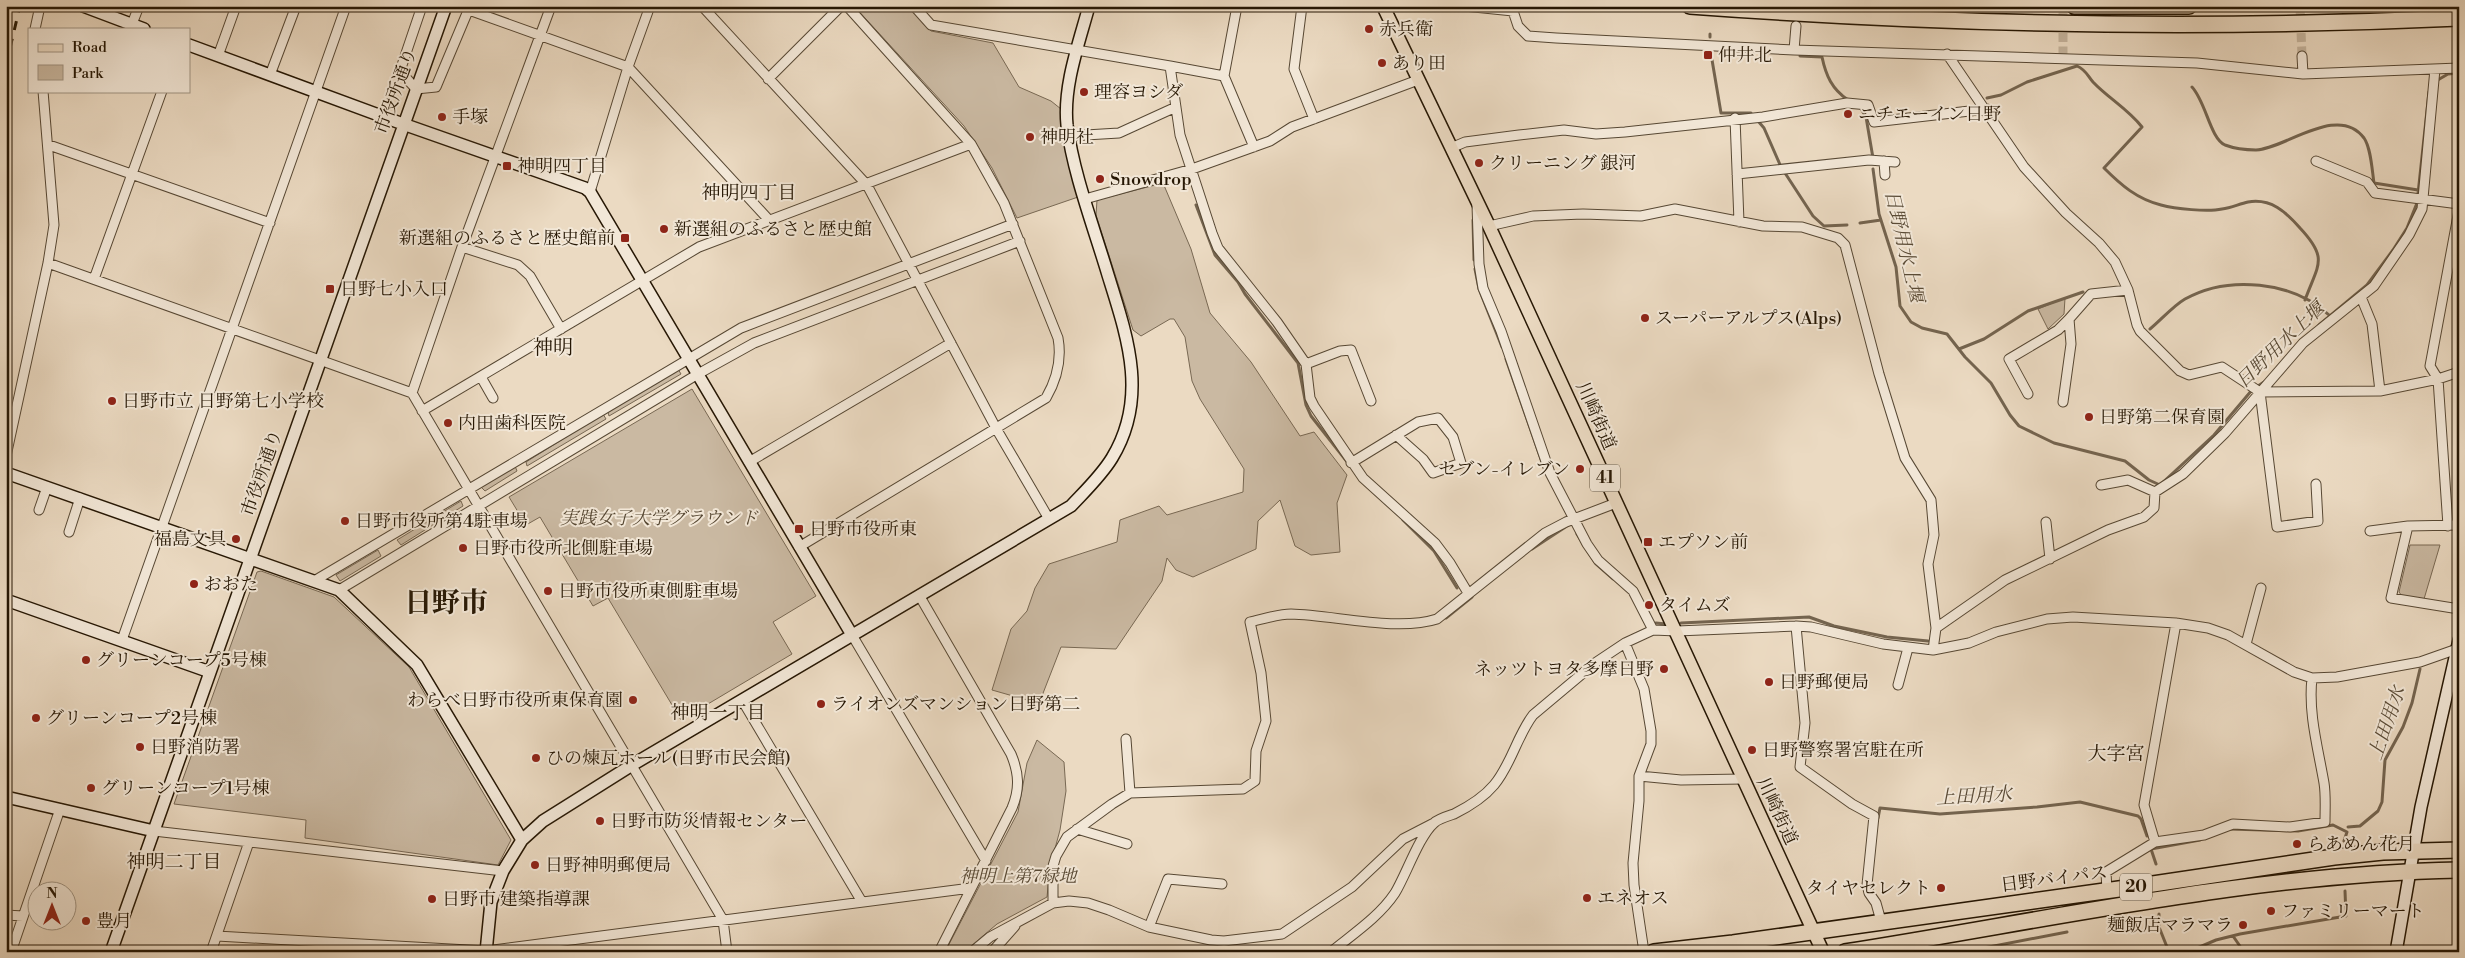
<svg xmlns="http://www.w3.org/2000/svg" width="2465" height="958" font-family="'Libre Bodoni','Noto Serif JP',serif">
  <style>
    .green { fill: #cab9a2; stroke: #786853 }
    .lines { fill: none; stroke-linecap: round; stroke-linejoin: round }
    .stream { stroke: #74644f; stroke-width: 3 }
    .street-tunnel { stroke: #c4b39c; stroke-width: 9; stroke-dasharray: 9 4.5; stroke-linecap: butt }
    .street-casing { stroke: #574834; stroke-width: 11 }
    .secondary-casing { stroke: #261704; stroke-width: 14 }
    .primary-casing { stroke: #261704; stroke-width: 15 }
    .highway-casing { stroke: #261704; stroke-width: 18 }
    .street { stroke: #f2e7d7; stroke-width: 9 }
    .secondary { stroke: #f2e7d7; stroke-width: 11 }
    .primary { stroke: #ebdac2; stroke-width: 12 }
    .highway { stroke: #ebdac2; stroke-width: 15 }
    .rail { stroke: #261704; stroke-width: 3; stroke-dasharray: 9 9; stroke-linecap: butt }
    .poi-dot { fill: #8f2418; stroke: #f2e7d7; stroke-width: 2 }
    .labels { text-anchor: middle; dominant-baseline: central; stroke-width: 4; stroke-linejoin: round; paint-order: stroke }
    .shield { fill: #f2e7d7; stroke: #635543; stroke-width: 1 }
    .shield-label { font-size: 16px; font-weight: bold; fill: #261704 }
    .poi-label { font-size: 18px; fill: #261704; stroke: #f2e7d7; text-anchor: start }
    .street-label { font-size: 18px; fill: #261704; stroke: #f2e7d7 }
    .park-label { font-size: 18px; font-style: italic; fill: #574833; stroke: #f2e7d7 }
    .neighbourhood-label { font-size: 19px; fill: #261704; stroke: #f2e7d7 }
    .water-label { font-size: 19px; font-style: italic; fill: #5a4b36; stroke: #f2e7d7 }
    .quarter-label { font-size: 20px; fill: #261704; stroke: #f2e7d7 }
    .town-label { font-size: 28px; font-weight: bold; fill: #261704; stroke: #f2e7d7 }
  </style>
  <rect width="100%" height="100%" fill="#ebdac2"/>
  <filter id="stains"><feTurbulence type="fractalNoise" baseFrequency=".004" numOctaves="4"/><feColorMatrix values="0 0 0 0 .2 0 0 0 0 .09 0 0 0 0 .02 0 0 0 .5 -.17"/></filter>
  <radialGradient id="worn" r=".72"><stop offset=".6" stop-color="#630" stop-opacity="0"/><stop offset="1" stop-color="#630" stop-opacity=".3"/></radialGradient>
  <path class="green" d="M854 6H909L931 31 993 43 1019 87 1051 101 1061 109 1081 196 1017 218 992 168 964 126Z
    M1163 183 1191 249 1210 313 1251 362 1300 436 1314 432 1347 475 1337 503 1340 552 1311 555 1295 546 1280 500 1258 521 1256 549 1193 577 1176 570 1167 558 1162 581 1116 649 1061 647 1040 701 1027 700 992 690 1011 629 1027 611 1035 588 1049 564 1117 542 1120 520 1159 506 1167 515 1243 492 1244 469 1200 399 1192 381 1185 337 1174 319H1170L1141 336 1133 330 1096 215 1097 200Z
    M2065 298 2064 314 2048 329 2038 309Z
    M678 369 681 374 609 416 608 412Z
    M692 389 816 596 773 622 792 654 681 720 608 598 593 606 540 517 526 525 509 497Z
    M603 414 606 419 527 466 526 462Z
    M515 466 517 471 485 491 481 487Z
    M461 501 463 506 401 545 397 540Z
    M2410 545H2440L2424 599 2402 596 2399 592Z
    M378 550 381 556 340 581 336 575Z
    M261 571 334 597 409 667 511 840 498 865 305 838 306 820 174 804 257 572Z
    M1037 740 1064 762 1066 791 1060 830 1050 867 1047 897 997 924 964 952H945L1018 812 1027 763Z"/>
  <g class="lines">
    <path class="stream" d="M1710 34V37
      M1710 48 1721 113H1751
      M1800 56 1822 57C1826 76 1832 89 1848 100
      M2436 81 2448 74 2459 73
      M2192 87C2206 102 2210 138 2225 145 2233 148 2247 150 2256 150 2285 149 2338 103 2364 138 2371 148 2372 170 2374 183L2418 190
      M1987 98 2001 95 2027 82 2077 66C2086 70 2087 75 2093 82 2108 98 2128 109 2142 127L2104 168C2121 185 2137 199 2161 205 2175 209 2208 212 2222 209 2231 208 2239 204 2248 202 2271 198 2286 212 2300 228 2329 259 2318 264 2305 300
      M1860 107 1866 117 1873 158
      M1758 121 1764 128 1781 167
      M1873 169 1879 214 1896 267 1900 306 1911 322 1922 328 1947 334 1965 357 1991 383 2010 415 2019 426 2054 443 2125 461 2149 480 2160 485 2214 435 2252 390 2264 382
      M1785 173 1813 216 1824 226 1847 225
      M1196 205 1215 255 1238 282 1245 294 1298 363 1306 405 1311 416 1348 463
      M1473 220 1474 260
      M1860 223 1881 220
      M1475 269 1479 289 1502 347
      M2319 325 2367 285 2393 250 2407 228 2417 203 2429 92
      M2150 329C2161 320 2173 306 2185 299 2228 275 2293 281 2329 315
      M1959 349 1984 339 2028 311 2083 292
      M1506 359 1542 462
      M1403 520 1434 551 1457 588
      M1577 534 1596 564 1613 579
      M1532 549 1567 526
      M1446 618 1472 597
      M1656 623 1666 624
      M1681 623 1809 617 1834 626 1887 637 1928 641
      M1878 818 1880 808 1940 814 2037 807 2080 802 2138 816 2141 819 2147 836
      M2348 827 2360 826 2378 811 2382 802 2385 760 2403 727 2412 703 2420 669
      M2229 829 2298 831 2333 825 2347 832 2344 841
      M2151 849 2200 840
      M2151 849 2156 864
      M2159 914V927L2169 952
      M2233 936 2244 952
      M1963 952 2067 932
      M2188 952 2216 940 2240 934 2346 916 2345 891"/>
    <path class="street-tunnel" d="M2063 6V58
      M2300 6 2302 56"/>
    <defs>
      <path id="street" d="M422 6 400 71 416 89 436 87 470 6
        M702 6 867 185 997 430 1049 519
        M914 6 931 25 1170 66
        M1237 6 1224 76 1254 147
        M1302 6 1294 69 1314 119
        M1464 6 1513 11 1518 26 1528 36 1556 38 1794 50 2197 63 2303 74 2459 68
        M469 10 628 67 769 220
        M132 24 139 6
        M35 29 40 6
        M1794 50 1796 26
        M1947 54 2024 167 2066 213 2099 243 2115 262 2128 290 2137 325 2140 331 2180 371 2189 375 2222 367 2260 392 2277 527 2318 521 2316 484
        M218 56 236 6
        M2302 56 2303 74
        M270 75 296 6
        M1224 76 1170 66 1180 135 1212 233 1218 248 1277 322 1306 364 1310 398 1314 406 1363 478 1435 543 1450 563 1468 593
        M768 79 841 6
        M1735 118 1739 222
        M1069 136 1119 133 1176 107
        M49 145 270 223
        M1451 148 1465 142 1519 135 1564 130 1596 134 1625 132 1763 117 1847 103 1868 105 1874 122 1987 109
        M1884 161 1885 175
        M2316 161 2367 182 2375 193 2459 204
        M1737 174 1869 160 1895 162
        M590 192 628 67 650 6
        M1085 199 1192 169 1270 141 1292 127 1418 80
        M1477 205 1479 264 1483 288 1501 331 1550 473 1587 544 1598 560 1633 591 1653 630
        M1489 226 1533 216 1583 214 1641 216 1675 209 1763 226 1802 227 1838 238 1845 245 1879 374 1905 458 1931 500 1934 535 1928 564 1936 628 1933 650
        M462 247 518 265 530 276 561 329
        M48 263 412 393 723 920 727 952
        M94 279 162 91
        M2361 297 2372 324 2380 391
        M1306 364 1340 351 1351 350 1371 401
        M481 377 493 398
        M2260 392 2380 391 2438 379 2459 372
        M412 393 462 247 551 6
        M2028 394 2009 359 2058 330 2069 319
        M2063 402 2071 344 2069 319 2091 294 2128 290
        M422 411 699 247 971 144
        M6 456 48 263 54 225 43 91
        M749 462 951 343
        M1351 463 1418 422 1438 418 1453 437 1461 463 1433 473 1423 459 1396 435
        M2101 485 2128 480 2155 492
        M39 510 47 487
        M2046 522 2050 559
        M2459 525 2408 526 2391 598 2459 609
        M2448 526 2438 379 2430 366 2459 210
        M2370 531 2408 526
        M69 532 80 498
        M799 547 1046 398C1057 379 1062 360 1058 338L1004 203 971 144 847 6
        M314 581 741 328 1013 224
        M339 590 698 374 754 343 1020 241
        M919 595 1011 754C1019 773 1020 789 1012 808L939 952
        M1796 626 1805 723 1800 767 1852 804 1874 816 1867 885 1869 893 1876 903 1881 921
        M1936 628 2005 580 2108 530 2144 517 2154 508 2155 492 2183 474 2225 433 2303 343 2374 286 2409 235 2422 209 2435 69
        M852 635 986 861
        M122 640 346 6
        M1625 643 1644 689 1651 731V744L1639 776V801L1633 863 1634 885 1644 952
        M2246 644 2261 588
        M1898 685 1908 648
        M742 700 862 902
        M1126 739 1130 793
        M1639 776 1681 780 1743 779
        M1077 829 1127 844
        M154 831 503 871
        M2155 842 2144 805 2176 623
        M2107 891 2106 872 2155 842 2204 835 2233 824 2290 827 2325 822C2325 809 2326 795 2324 783 2318 748 2308 713 2312 678
        M1053 903V866L1056 856 1067 837 1112 804 1130 793 1243 789 1255 781 1256 751 1266 721 1261 673 1250 622C1263 619 1278 614 1291 614 1334 615 1397 632 1437 619L1545 533 1566 522 1616 503
        M6 915 23 916
        M1149 927 1168 879 1222 884
        M217 936 486 951 971 888
        M11 952 60 809
        M211 952 249 842
        M972 952 990 937 1053 903 1069 901 1088 903 1109 910 1149 927 1211 940 1224 941 1282 934 1352 887 1403 839 1434 823
        M992 952 1015 926
        M1331 952C1353 934 1379 917 1395 893 1406 875 1419 836 1434 823 1438 819 1448 816 1454 814 1468 807 1484 797 1494 785 1511 765 1517 736 1533 715L1595 663 1625 643 1653 630 1677 631 1796 626 1811 627 1883 644 1933 650 1969 643 1996 632 2047 619 2073 617 2176 623 2208 628 2228 635 2294 672 2312 678 2337 677 2420 662 2457 649"/>
      <path id="secondary" d="M83 6 144 29
        M189 45 403 124 585 188 590 192 852 635
        M6 473 339 590 417 665 522 840
        M6 600 210 672
        M6 797 154 831
        M111 952 446 6
        M486 952 491 902 503 871 522 840 543 821 632 765 1071 506C1085 491 1101 476 1112 458 1149 397 1127 336 1108 275 1094 228 1073 173 1067 125 1063 86 1079 43 1089 6
        M2396 952 2421 807 2459 640"/>
      <path id="primary" d="M1383 6 1489 226 1823 952"/>
      <path id="highway" d="M1690 6C1946 25 2202 30 2459 18
        M2074 6H2189
        M1654 952 1733 943 2126 888 2334 857 2383 852 2459 850
        M1845 952C2049 920 2252 874 2459 870"/>
    </defs>
    <use href="#street" class="street-casing"/>
    <use href="#secondary" class="secondary-casing"/>
    <use href="#primary" class="primary-casing"/>
    <use href="#highway" class="highway-casing"/>
    <use href="#street" class="street"/>
    <use href="#secondary" class="secondary"/>
    <use href="#primary" class="primary"/>
    <use href="#highway" class="highway"/>
    <path class="rail" d="M6 17 9 6
      M6 65 20 6"/>
  </g>
  <g class="poi-dot">
    <circle cx="1369" cy="29" r="5"/>
    <rect x="1703" y="50" width="10" height="10" rx="2.5"/>
    <circle cx="1382" cy="63" r="5"/>
    <circle cx="1084" cy="92" r="5"/>
    <circle cx="1848" cy="114" r="5"/>
    <circle cx="442" cy="117" r="5"/>
    <circle cx="1030" cy="137" r="5"/>
    <circle cx="1479" cy="163" r="5"/>
    <rect x="502" y="161" width="10" height="10" rx="2.5"/>
    <circle cx="1100" cy="179" r="5"/>
    <circle cx="664" cy="229" r="5"/>
    <rect x="620" y="233" width="10" height="10" rx="2.5"/>
    <rect x="325" y="284" width="10" height="10" rx="2.5"/>
    <circle cx="1645" cy="318" r="5"/>
    <circle cx="112" cy="401" r="5"/>
    <circle cx="2089" cy="417" r="5"/>
    <circle cx="448" cy="423" r="5"/>
    <circle cx="1580" cy="469" r="5"/>
    <circle cx="345" cy="521" r="5"/>
    <rect x="794" y="524" width="10" height="10" rx="2.5"/>
    <circle cx="236" cy="539" r="5"/>
    <rect x="1643" y="537" width="10" height="10" rx="2.5"/>
    <circle cx="463" cy="548" r="5"/>
    <circle cx="194" cy="584" r="5"/>
    <circle cx="548" cy="591" r="5"/>
    <circle cx="1649" cy="605" r="5"/>
    <circle cx="86" cy="660" r="5"/>
    <circle cx="1664" cy="669" r="5"/>
    <circle cx="1769" cy="682" r="5"/>
    <circle cx="633" cy="700" r="5"/>
    <circle cx="821" cy="704" r="5"/>
    <circle cx="36" cy="718" r="5"/>
    <circle cx="140" cy="747" r="5"/>
    <circle cx="1752" cy="750" r="5"/>
    <circle cx="536" cy="758" r="5"/>
    <circle cx="91" cy="788" r="5"/>
    <circle cx="600" cy="821" r="5"/>
    <circle cx="2297" cy="844" r="5"/>
    <circle cx="535" cy="865" r="5"/>
    <circle cx="1941" cy="888" r="5"/>
    <circle cx="1587" cy="898" r="5"/>
    <circle cx="432" cy="899" r="5"/>
    <circle cx="2271" cy="911" r="5"/>
    <circle cx="86" cy="921" r="5"/>
    <circle cx="2243" cy="925" r="5"/>
  </g>
  <g class="labels">
    <g class="shield">
      <rect x="1590" y="464.5" width="30" height="27" rx="4"/>
      <rect x="2120" y="873.5" width="32" height="27" rx="4"/>
    </g>
    <g class="shield-label">
      <text x="1605" y="478">41</text>
      <text x="2136" y="887">20</text>
    </g>
    <g class="poi-label">
      <text x="1379" y="29">赤兵衛</text>
      <text x="1718" y="55">仲井北</text>
      <text x="1392" y="63">あり田</text>
      <text x="1094" y="92">理容ヨシダ</text>
      <text x="1858" y="114">ニチエーイン日野</text>
      <text x="452" y="117">手塚</text>
      <text x="1040" y="137">神明社</text>
      <text x="1489" y="163">クリーニング 銀河</text>
      <text x="517" y="166">神明四丁目</text>
      <text x="1110" y="179">Snowdrop</text>
      <text x="674" y="229">新選組のふるさと歴史館</text>
      <text x="615" y="238" text-anchor="end">新選組のふるさと歴史館前</text>
      <text x="340" y="289">日野七小入口</text>
      <text x="1655" y="318">スーパーアルプス(Alps)</text>
      <text x="122" y="401">日野市立 日野第七小学校</text>
      <text x="2099" y="417">日野第二保育園</text>
      <text x="458" y="423">内田歯科医院</text>
      <text x="1570" y="469" text-anchor="end">セブン-イレブン</text>
      <text x="355" y="521">日野市役所第4駐車場</text>
      <text x="809" y="529">日野市役所東</text>
      <text x="226" y="539" text-anchor="end">福島文具</text>
      <text x="1658" y="542">エプソン前</text>
      <text x="473" y="548">日野市役所北側駐車場</text>
      <text x="204" y="584">おおた</text>
      <text x="558" y="591">日野市役所東側駐車場</text>
      <text x="1659" y="605">タイムズ</text>
      <text x="96" y="660">グリーンコープ5号棟</text>
      <text x="1654" y="669" text-anchor="end">ネッツトヨタ多摩日野</text>
      <text x="1779" y="682">日野郵便局</text>
      <text x="623" y="700" text-anchor="end">わらべ日野市役所東保育園</text>
      <text x="831" y="704">ライオンズマンション日野第二</text>
      <text x="46" y="718">グリーンコープ2号棟</text>
      <text x="150" y="747">日野消防署</text>
      <text x="1762" y="750">日野警察署宮駐在所</text>
      <text x="546" y="758">ひの煉瓦ホール(日野市民会館)</text>
      <text x="101" y="788">グリーンコープ1号棟</text>
      <text x="610" y="821">日野市防災情報センター</text>
      <text x="2307" y="844">らあめん花月</text>
      <text x="545" y="865">日野神明郵便局</text>
      <text x="1931" y="888" text-anchor="end">タイヤセレクト</text>
      <text x="1597" y="898">エネオス</text>
      <text x="442" y="899">日野市 建築指導課</text>
      <text x="2281" y="911">ファミリーマート</text>
      <text x="96" y="921">豊月</text>
      <text x="2233" y="925" text-anchor="end">麺飯店マラマラ</text>
    </g>
    <g class="street-label">
      <text transform="translate(396 91) rotate(-70)">市役所通り</text>
      <text transform="translate(1596 416) rotate(66)">川崎街道</text>
      <text transform="translate(262 473) rotate(-71)">市役所通り</text>
      <text transform="translate(1777 811) rotate(65)">川崎街道</text>
      <text transform="translate(2054 879) rotate(-7)">日野バイパス</text>
    </g>
    <g class="park-label">
      <text x="659" y="518">実践女子大学グラウンド</text>
      <text x="1018" y="876">神明上第7緑地</text>
    </g>
    <g class="neighbourhood-label">
      <text x="749" y="193">神明四丁目</text>
      <text x="718" y="713">神明一丁目</text>
      <text x="2116" y="754">大字宮</text>
      <text x="174" y="862">神明二丁目</text>
    </g>
    <g class="water-label">
      <text transform="translate(1904 246) rotate(77)">日野用水上堰</text>
      <text transform="translate(2280 345) rotate(-44)">日野用水上堰</text>
      <text transform="translate(2387 723) rotate(-71)">上田用水</text>
      <text transform="translate(1974 796) rotate(-3)">上田用水</text>
    </g>
    <g class="quarter-label">
      <text x="553" y="348">神明</text>
    </g>
    <g class="town-label">
      <text x="446" y="603">日野市</text>
    </g>
  </g>
  <rect width="2465" height="958" fill="none" stroke="#ebdac2" stroke-width="25"/>
  <rect x="8" y="8" width="2450" height="943" fill="none" stroke="#261704" stroke-width="2.5"/>
  <rect x="12" y="12" width="2440" height="933" fill="none" stroke="#261704"/>
  <rect x="28" y="28" width="162" height="65" fill="#f2e7d7" stroke="#a09483"/>
  <rect x="38" y="44" width="25" height="8" fill="#ebdac2" stroke="#a09483"/>
  <text x="72" y="52" font-size="15" fill="#261704">Road</text>
  <rect x="38" y="65" width="25" height="15" fill="#cab9a2" stroke="#a09483"/>
  <text x="72" y="78" font-size="15" fill="#261704">Park</text>
  <g transform="translate(52 906)"><circle r="24" fill="#f2e7d7" stroke="#a09483"/>
  <path d="M0-4L9 19L0 12L-9 19Z" fill="#8f2418"/>
  <text y="-8" font-size="14" font-weight="bold" text-anchor="middle" fill="#261704">N</text>
  </g>
  <rect width="100%" height="100%" filter="url(#stains)"/>
  <rect width="100%" height="100%" fill="url(#worn)"/>
</svg>
